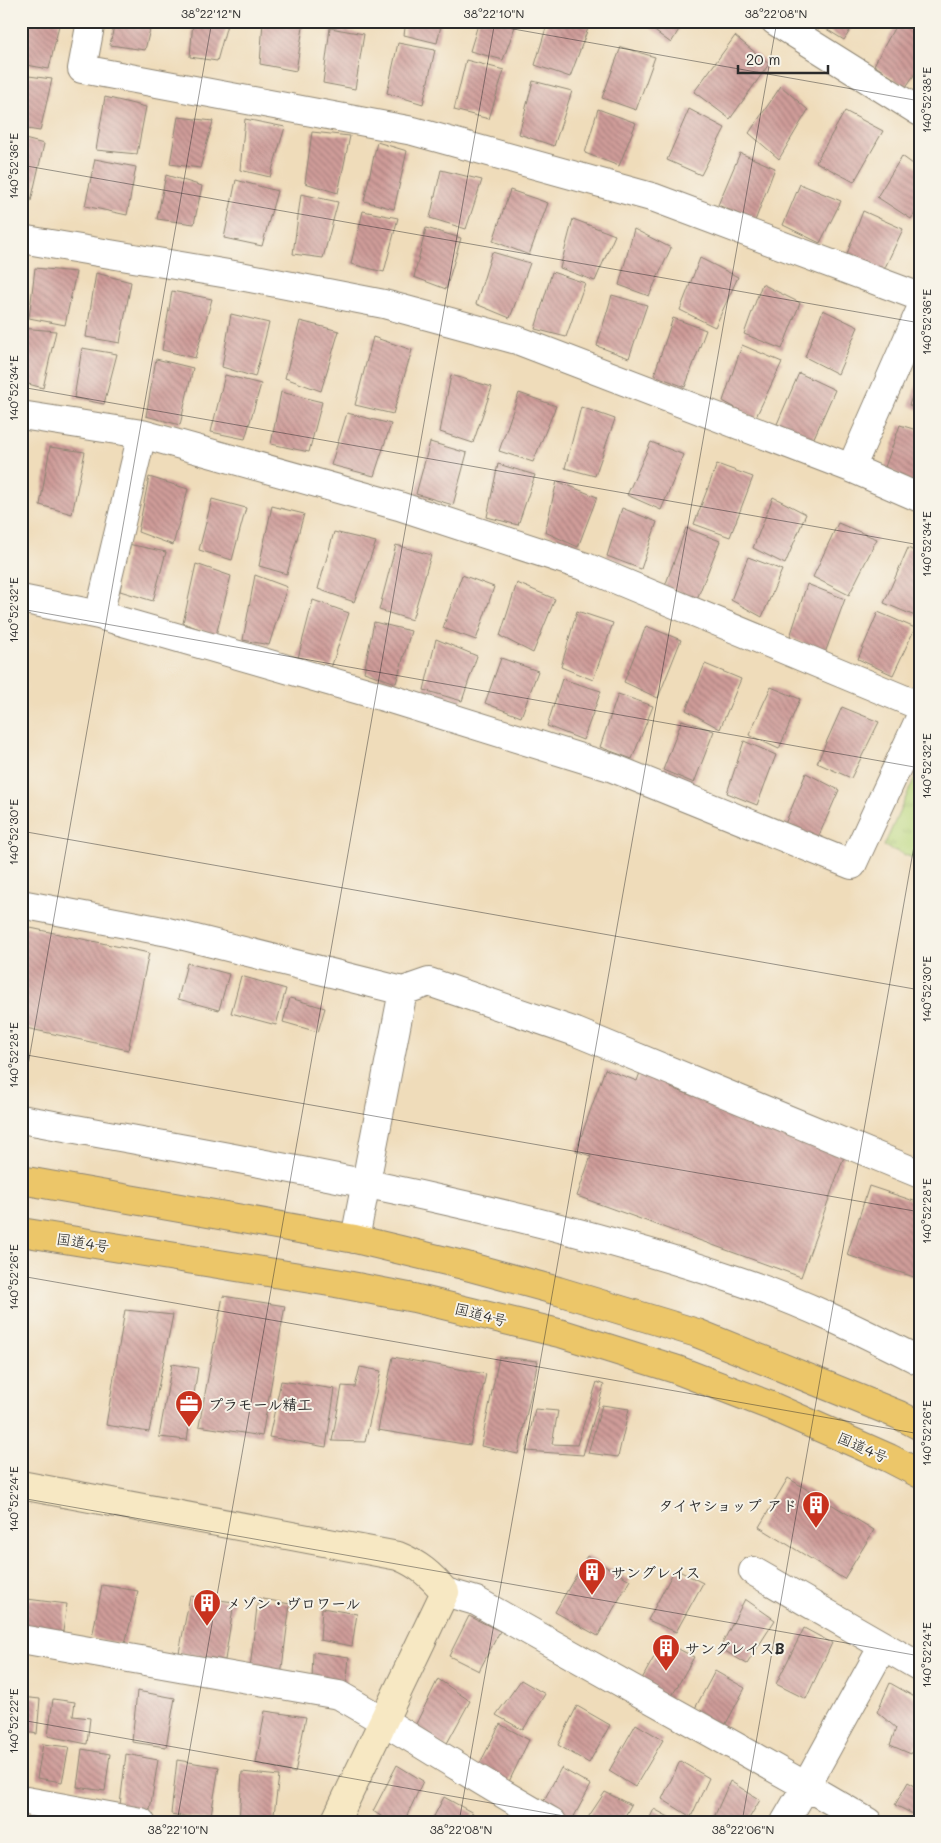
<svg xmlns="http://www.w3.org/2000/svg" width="941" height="1843" font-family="Mali,'Klee One',sans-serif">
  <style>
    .park { fill: url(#park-tufts); stroke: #728254 }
    .building { fill: url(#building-back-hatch) }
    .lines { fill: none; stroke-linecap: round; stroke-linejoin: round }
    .street-casing { stroke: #8d8472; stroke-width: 30 }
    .secondary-casing { stroke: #8d8472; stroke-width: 30 }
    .highway-casing { stroke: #8d8472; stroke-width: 30 }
    .street { stroke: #fff; stroke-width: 28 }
    .secondary { stroke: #f7e8c3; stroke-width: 28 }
    .highway { stroke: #ecc669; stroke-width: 28 }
    .ticks { fill: none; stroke: #2b2b2b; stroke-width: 1; stroke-opacity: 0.45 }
    .labels { text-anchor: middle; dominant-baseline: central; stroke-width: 4; stroke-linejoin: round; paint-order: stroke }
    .street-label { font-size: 15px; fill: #2b2b2b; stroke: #f7f3e8 }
    .poi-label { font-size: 15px; font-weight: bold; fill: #2b2b2b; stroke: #f7f3e8; text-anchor: start }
    .neatline { fill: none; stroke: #2b2b2b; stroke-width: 2 }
    .ticks-label { font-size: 12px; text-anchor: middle; fill: #2b2b2b }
  </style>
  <defs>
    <pattern id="park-tufts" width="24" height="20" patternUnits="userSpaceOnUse" patternTransform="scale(1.25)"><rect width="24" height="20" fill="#bad87e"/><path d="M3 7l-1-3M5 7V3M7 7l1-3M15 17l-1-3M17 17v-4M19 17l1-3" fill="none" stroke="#a0ba6d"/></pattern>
    <pattern id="building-back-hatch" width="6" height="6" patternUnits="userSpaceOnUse" patternTransform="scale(1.25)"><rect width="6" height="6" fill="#cf9c99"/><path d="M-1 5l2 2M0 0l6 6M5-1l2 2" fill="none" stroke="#a87f7d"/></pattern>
  </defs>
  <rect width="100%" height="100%" fill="#f7f3e8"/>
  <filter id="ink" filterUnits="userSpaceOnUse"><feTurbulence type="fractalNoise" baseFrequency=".02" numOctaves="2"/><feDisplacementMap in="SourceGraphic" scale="10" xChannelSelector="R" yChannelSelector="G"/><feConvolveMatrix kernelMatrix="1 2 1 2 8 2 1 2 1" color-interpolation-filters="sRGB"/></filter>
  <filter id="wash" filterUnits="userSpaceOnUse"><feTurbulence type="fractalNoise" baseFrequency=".0096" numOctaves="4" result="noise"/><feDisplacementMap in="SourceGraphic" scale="20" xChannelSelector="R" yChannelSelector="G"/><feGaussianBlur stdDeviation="1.12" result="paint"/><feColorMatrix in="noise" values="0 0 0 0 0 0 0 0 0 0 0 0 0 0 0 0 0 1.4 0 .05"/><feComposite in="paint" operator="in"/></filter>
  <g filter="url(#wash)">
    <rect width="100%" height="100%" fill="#efdcba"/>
    <path class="park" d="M920 766V861L884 846Z"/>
    <g id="blocks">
      <path class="building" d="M21 21H60L49 69 21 64Z
        M115 21H152L145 50 110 45Z
        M193 21H228L217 61 190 57Z
        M263 21H304L296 71 260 64Z
        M406 21H442L437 43 404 35Z
        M479 21H517L503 60 470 51Z
        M548 21H584L590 23 570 77 535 65Z
        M641 21H684L671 43Z
        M813 21H856L844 40Z
        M898 21H901L920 33V66L906 87 874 65Z
        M330 28 364 34 355 89 323 83Z
        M735 36 769 64 730 119 694 92Z
        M398 43 435 50 423 104 387 93Z
        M621 47 655 57 636 110 602 98Z
        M466 60 504 70 489 119 454 110Z
        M21 75 52 79 40 131 21 128Z
        M533 81 572 91 554 146 519 134Z
        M781 86 808 110 779 159 749 133Z
        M105 97 146 107 137 154 96 150Z
        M598 109 636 123 619 166 585 153Z
        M689 109 725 128 701 175 667 160Z
        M845 111 883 131 854 182 816 162Z
        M178 117 213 121 200 168 170 164Z
        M245 119 285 127 270 177 240 170Z
        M312 132 350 136 338 193 305 183Z
        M21 138 44 144 31 201 21 200Z
        M377 142 407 151 394 209 364 201Z
        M740 153 775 168 755 221 718 205Z
        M902 156 920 169V206L911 219 877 197Z
        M95 159 136 167 127 215 85 206Z
        M441 170 482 180 466 229 430 218Z
        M166 175 202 186 194 224 157 219Z
        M236 180 277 191 262 246 224 238Z
        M800 184 841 201 820 243 783 225Z
        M510 190 548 203 529 255 493 241Z
        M301 194 338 202 323 258 293 254Z
        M363 211 398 218 384 272 351 264Z
        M863 211 903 229 882 274 847 254Z
        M573 219 615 235 595 281 560 268Z
        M426 228 461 238 446 289 414 277Z
        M634 229 671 248 649 296 619 285Z
        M492 252 530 263 510 318 476 304Z
        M700 258 738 277 715 327 680 310Z
        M35 268 76 272 65 325 29 318Z
        M552 272 585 283 566 337 535 329Z
        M96 273 131 282 120 343 86 337Z
        M762 284 800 303 782 349 744 334Z
        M172 291 212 299 195 358 162 350Z
        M612 295 647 305 629 358 597 346Z
        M823 310 858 327 838 374 805 357Z
        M231 314 269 323 255 377 222 367Z
        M673 318 706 330 685 387 654 375Z
        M300 321 339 331 321 391 285 378Z
        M21 328 56 331 43 388 21 382Z
        M373 337 412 350 393 414 355 405Z
        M742 345 782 362 755 419 723 401Z
        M82 348 117 354 104 404 74 398Z
        M156 359 193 368 180 425 146 416Z
        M799 373 835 390 813 440 777 424Z
        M225 375 261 384 245 439 211 432Z
        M451 375 492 387 473 443 440 432Z
        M920 376V411L909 405Z
        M281 392 322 402 309 452 271 444Z
        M519 393 556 406 533 462 499 451Z
        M581 407 615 419 595 476 565 468Z
        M347 413 391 424 374 476 331 465Z
        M900 425 920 431V475L916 485 885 467Z
        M430 442 467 453 453 505 416 494Z
        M651 442 684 455 661 510 627 495Z
        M50 447 85 452 72 514 40 505Z
        M498 464 535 475 518 525 487 517Z
        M717 464 753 477 730 537 694 524Z
        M149 477 188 489 173 545 138 532Z
        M557 481 597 497 578 547 545 532Z
        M773 497 806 514 785 564 753 548Z
        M212 499 246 508 232 560 199 550Z
        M272 506 304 514 287 574 259 566Z
        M622 508 657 522 641 569 607 556Z
        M838 523 877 539 849 595 813 577Z
        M686 528 720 541 697 599 665 586Z
        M334 532 376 542 354 602 318 589Z
        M128 544 166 552 153 601 120 591Z
        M396 545 431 555 412 620 379 610Z
        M908 548 920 554V605L915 616 884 603Z
        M748 557 782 570 762 617 731 600Z
        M196 564 231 576 216 635 183 623Z
        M255 575 287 587 269 645 243 640Z
        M462 575 494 587 476 640 443 628Z
        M517 583 555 599 533 653 500 636Z
        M807 584 845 599 825 653 790 637Z
        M313 600 349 613 331 668 298 658Z
        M577 611 613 623 593 680 561 667Z
        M878 612 915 628 893 675 858 659Z
        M374 622 411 631 396 683 364 672Z
        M646 626 681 640 658 698 624 682Z
        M436 639 477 656 462 701 424 690Z
        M501 658 538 671 521 717 485 703Z
        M705 664 741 679 720 729 686 710Z
        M562 679 601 691 583 740 547 726Z
        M771 687 800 699 779 749 749 735Z
        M618 694 653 706 632 759 600 747Z
        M842 707 879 722 851 778 817 763Z
        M682 720 714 731 694 783 663 770Z
        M744 741 776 755 757 805 727 793Z
        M806 773 839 790 817 840 785 824Z
        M21 926 149 953 128 1050 21 1027Z
        M187 963 229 974 219 1010 178 999Z
        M241 976 286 989 276 1025 231 1013Z
        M290 998 325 1008 318 1032 283 1022Z
        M642 1067 675 1079 671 1088 846 1151 801 1277 577 1196 591 1156 576 1151 605 1069 637 1081Z
        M869 1186 920 1203V1279L847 1255Z
        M223 1296 285 1306 262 1436 199 1426Z
        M125 1310 173 1315 149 1432 106 1425Z
        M393 1357 486 1374 470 1445 378 1430Z
        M499 1357 538 1361 518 1454 481 1446Z
        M172 1364 198 1368 187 1440 159 1437Z
        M360 1367 381 1371 365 1442 332 1441 342 1386 355 1387Z
        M281 1381 335 1389 326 1447 269 1437Z
        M597 1382 604 1385 583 1455 526 1451 535 1409 558 1411 552 1444 577 1445Z
        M602 1405 629 1409 618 1457 588 1453Z
        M788 1478 874 1530 844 1579 759 1527Z
        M587 1556 630 1580 598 1636 555 1612Z
        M675 1569 703 1583 676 1632 648 1620Z
        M102 1585 138 1591 125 1644 92 1638Z
        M190 1596 234 1602 225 1660 179 1653Z
        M258 1598 290 1604 281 1676 250 1669Z
        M27 1599 67 1604 62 1638 23 1631Z
        M745 1599 775 1620 747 1664 720 1648Z
        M322 1608 357 1614 352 1646 320 1640Z
        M469 1616 500 1631 479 1671 449 1656Z
        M804 1628 832 1643 806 1699 776 1684Z
        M663 1641 694 1657 668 1703 638 1686Z
        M313 1652 349 1657 346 1689 312 1682Z
        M715 1671 745 1688 722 1731 692 1714Z
        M438 1679 470 1701 445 1747 414 1728Z
        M521 1680 545 1694 523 1730 496 1715Z
        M890 1683 920 1700V1738L911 1754 890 1745 896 1728 877 1712Z
        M137 1691 175 1698 166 1747 132 1742Z
        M21 1697 40 1699 37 1734 21 1731Z
        M53 1699 75 1702 73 1716 90 1718 87 1744 48 1736Z
        M577 1706 610 1725 589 1763 558 1745Z
        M265 1711 306 1717 295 1773 256 1763Z
        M500 1724 529 1740 507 1786 477 1769Z
        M636 1724 663 1740 635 1787 609 1771Z
        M43 1744 69 1747 62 1782 37 1778Z
        M82 1749 110 1754 105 1791 77 1787Z
        M126 1754 158 1760 150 1810 120 1805Z
        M177 1760 219 1767 210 1821 171 1814Z
        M680 1761 709 1778 691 1817 662 1799Z
        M397 1765 423 1781 404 1822H390L373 1811Z
        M561 1768 591 1785 571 1822H564L540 1808Z
        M242 1772 279 1776 273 1822H239Z
        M730 1781 760 1800 747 1822H712Z
        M908 1782 920 1789V1800L913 1814 895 1805Z
        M605 1792 631 1805 622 1822H585Z
        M444 1797 473 1813 469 1822H431Z
        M654 1809 678 1822H648Z"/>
    </g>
  </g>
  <g filter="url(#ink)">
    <use href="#blocks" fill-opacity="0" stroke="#8d8472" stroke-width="1"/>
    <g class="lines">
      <defs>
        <path id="street" d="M91 21 82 69 413 131 655 198 920 297
          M775 21 920 112
          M21 239 240 276 384 304 517 340 851 468 920 498
          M21 415 142 434 399 506 586 567 920 706
          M851 468 920 311
          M21 599 99 615 391 699 613 768 852 865 920 718
          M99 615 142 434
          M21 904 168 932 403 991 355 1239
          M403 991 429 982 576 1032 920 1174
          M21 1119C263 1164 506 1202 739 1281 802 1302 861 1331 920 1361
          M753 1571 920 1667
          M445 1592 476 1601 806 1786 883 1646
          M21 1639 339 1695C411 1736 480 1782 552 1822
          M21 1800 141 1822
          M785 1822 806 1786 868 1822"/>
        <path id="secondary" d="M21 1485 398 1556C418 1564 431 1575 445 1592L335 1822"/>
        <path id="highway" d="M21 1180 355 1239 463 1265 558 1291 697 1333 899 1415 920 1426
          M21 1232 336 1283 414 1298 563 1334 675 1369 771 1406 889 1458 920 1474"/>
      </defs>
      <use href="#street" class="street-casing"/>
      <use href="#secondary" class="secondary-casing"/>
      <use href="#highway" class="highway-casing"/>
      <use href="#street" class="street"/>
      <use href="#secondary" class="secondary"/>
      <use href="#highway" class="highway"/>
    </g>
  </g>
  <path class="ticks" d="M468 21 920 101M21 165 920 323M21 387 920 545M21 609 920 768M21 831 920 990M21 1054 920 1212M21 1105 212 21M21 1276 920 1434M21 1498 920 1656M21 1720 598 1822M177 1822 495 21M459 1822 777 21M742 1822 920 812"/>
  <defs>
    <symbol id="office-pin" viewBox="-11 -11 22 30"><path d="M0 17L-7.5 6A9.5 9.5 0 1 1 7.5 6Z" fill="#c8321e" stroke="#f7f3e8"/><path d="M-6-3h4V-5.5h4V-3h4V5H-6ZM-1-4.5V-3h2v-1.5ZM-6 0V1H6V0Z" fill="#fff"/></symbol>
    <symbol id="building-pin" viewBox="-11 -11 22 30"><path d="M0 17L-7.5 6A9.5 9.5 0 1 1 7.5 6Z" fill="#c8321e" stroke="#f7f3e8"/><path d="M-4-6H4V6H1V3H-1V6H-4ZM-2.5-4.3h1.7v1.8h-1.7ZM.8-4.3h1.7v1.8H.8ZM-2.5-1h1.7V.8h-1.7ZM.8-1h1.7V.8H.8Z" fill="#fff"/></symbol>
  </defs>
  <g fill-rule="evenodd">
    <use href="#office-pin" x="173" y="1388" width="32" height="43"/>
    <use href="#building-pin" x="800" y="1489" width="32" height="43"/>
    <use href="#building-pin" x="576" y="1556" width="32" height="43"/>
    <use href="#building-pin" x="191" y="1587" width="32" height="43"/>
    <use href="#building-pin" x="650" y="1632" width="32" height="43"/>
  </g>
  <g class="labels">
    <g class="street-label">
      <text transform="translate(83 1242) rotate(9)">国道4号</text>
      <text transform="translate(481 1314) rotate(14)">国道4号</text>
      <text transform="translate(863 1447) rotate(24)">国道4号</text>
    </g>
    <g class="poi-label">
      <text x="208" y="1404">プラモール精工</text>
      <text x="797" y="1505" text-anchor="end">タイヤショップ アド</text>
      <text x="611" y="1572">サングレイス</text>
      <text x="226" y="1603">メゾン・ヴロワール</text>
      <text x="685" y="1648">サングレイスB</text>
    </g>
  </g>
  <rect width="941" height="1843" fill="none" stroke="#f7f3e8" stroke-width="55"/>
  <path d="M738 65v8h90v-8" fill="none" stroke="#2b2b2b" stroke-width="2.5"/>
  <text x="746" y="65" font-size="15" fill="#2b2b2b" stroke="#f7f3e8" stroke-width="4" paint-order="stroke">20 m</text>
  <rect x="28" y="28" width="886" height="1788" class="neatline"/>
  <g class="ticks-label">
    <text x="211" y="18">38°22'12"N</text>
    <text x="494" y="18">38°22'10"N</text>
    <text x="776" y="18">38°22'08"N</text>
    <text transform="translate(927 100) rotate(-90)" y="4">140°52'38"E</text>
    <text transform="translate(14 166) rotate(-90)" y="4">140°52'36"E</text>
    <text transform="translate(927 322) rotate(-90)" y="4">140°52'36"E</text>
    <text transform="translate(14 388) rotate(-90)" y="4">140°52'34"E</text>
    <text transform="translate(927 544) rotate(-90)" y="4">140°52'34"E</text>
    <text transform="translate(14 610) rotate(-90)" y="4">140°52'32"E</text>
    <text transform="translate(927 766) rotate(-90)" y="4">140°52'32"E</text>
    <text transform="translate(14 832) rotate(-90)" y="4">140°52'30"E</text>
    <text transform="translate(927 989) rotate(-90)" y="4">140°52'30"E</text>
    <text transform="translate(14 1055) rotate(-90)" y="4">140°52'28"E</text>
    <text transform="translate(927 1211) rotate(-90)" y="4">140°52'28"E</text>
    <text transform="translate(14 1277) rotate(-90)" y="4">140°52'26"E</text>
    <text transform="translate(927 1433) rotate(-90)" y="4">140°52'26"E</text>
    <text transform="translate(14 1499) rotate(-90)" y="4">140°52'24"E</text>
    <text transform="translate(927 1655) rotate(-90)" y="4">140°52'24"E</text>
    <text transform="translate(14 1721) rotate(-90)" y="4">140°52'22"E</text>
    <text x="178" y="1834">38°22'10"N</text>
    <text x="461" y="1834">38°22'08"N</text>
    <text x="743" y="1834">38°22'06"N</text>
  </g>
</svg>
